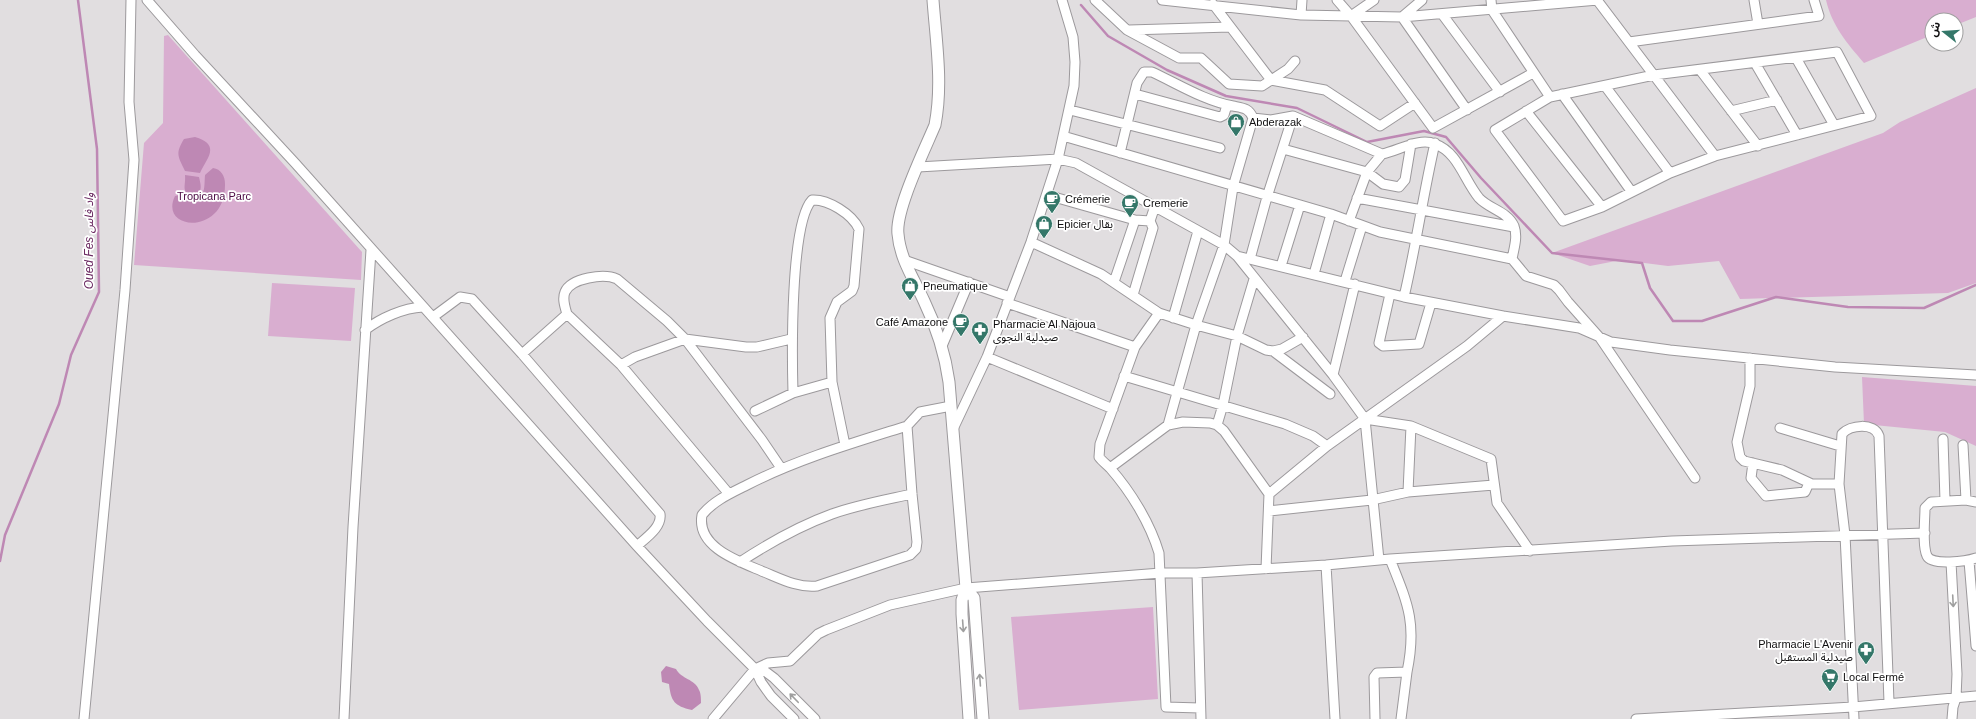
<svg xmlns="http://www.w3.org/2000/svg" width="1976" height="719" font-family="Arial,'Noto Sans Arabic',sans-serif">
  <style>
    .green { fill: #d9aed0 }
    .water { fill: #be88b4 }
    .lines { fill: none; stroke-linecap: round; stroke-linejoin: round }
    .stream { stroke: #be88b4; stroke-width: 2.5 }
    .minor-casing { stroke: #9c999c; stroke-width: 11 }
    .tertiary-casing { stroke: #9c999c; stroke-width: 13 }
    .minor { stroke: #fff; stroke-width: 9 }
    .tertiary { stroke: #fff; stroke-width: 11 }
    .oneway { stroke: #9f9f9f }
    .labels { text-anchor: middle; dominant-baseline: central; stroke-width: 3.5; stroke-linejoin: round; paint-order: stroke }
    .poi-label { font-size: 11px; fill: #100f10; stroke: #fff; text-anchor: start }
    .park-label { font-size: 11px; fill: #4e0c46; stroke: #fff }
    .water-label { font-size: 12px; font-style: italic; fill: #6b2a62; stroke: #fff }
  </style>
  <rect width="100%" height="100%" fill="#e1dee0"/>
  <path class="green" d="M1826 0H1976V17L1956 25V20H1932V35L1864 63C1847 43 1832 26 1826 0Z
    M168 35 362 252 361 280 134 265 144 143 163 123 164 36Z
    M1976 88V283L1948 293 1740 299 1719 261 1668 266 1621 260 1590 266 1552 253 1883 133 1900 122Z
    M272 283 355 288 351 341 268 336Z
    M1862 377 1976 386V446L1945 432 1864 424Z
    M1153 607 1158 699 1019 710 1011 617Z"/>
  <path class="water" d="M195 137C222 145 206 159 200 173L185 171C178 156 175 154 184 139Z
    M213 168C221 169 225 176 225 184 226 236 158 231 175 196L180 195 196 200C206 193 204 187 205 175Z
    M185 175 199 177C201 186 203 191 194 197 180 192 186 187 185 175Z
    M666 666 676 669C681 679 695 679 699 690 701 693 701 699 701 703L692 710C674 706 671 701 669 684L662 682 661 672Z"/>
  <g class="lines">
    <path class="stream" d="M1081 5 1108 36 1167 70 1226 96 1297 108 1367 142 1424 131 1446 137 1481 178 1552 253 1642 263 1650 288 1673 321H1702L1776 297 1848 307 1924 308 1976 285
      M0 561 5 535 59 404 71 355 99 292 97 149 78 0"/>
    <defs>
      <path id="minor" d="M147 0 195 55 295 163 637 546 707 621 755 669 761 682 771 696 794 719
        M1095 0 1127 30 1179 58H1201L1229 84 1262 86 1288 69 1295 61
        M1162 0 1301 15 1402 17 1598 0
        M1337 0 1351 16 1433 128 1533 73
        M1422 0 1402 17 1467 110
        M1491 0 1492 10 1550 97
        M1597 0 1715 156
        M1754 0 1758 24
        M1213 4 1271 80 1325 90 1380 126 1415 103
        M1442 14 1500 92
        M1301 15 1302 0
        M1351 16 1374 0
        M1129 30 1230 27
        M1629 42 1819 16 1814 0
        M1837 52 1871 116 1715 156 1670 173 1602 207 1563 221 1495 130 1550 97 1654 75Z
        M1796 58 1834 125
        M1755 63 1797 135
        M1700 70 1758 146
        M1605 86 1670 173
        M1135 94 1220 117 1224 115 1227 105
        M1562 94 1631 191
        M1070 110 1220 148
        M1526 111 1602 207
        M1731 111 1777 100
        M1253 118 1271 120 1293 116 1382 154C1398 151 1419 137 1435 144 1458 152 1464 180 1479 198 1489 209 1507 211 1514 226 1518 237 1514 248 1512 259L1526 276 1554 285 1559 290 1568 302 1600 338 1695 478
        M1063 136 1331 214 1380 232 1512 259
        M1283 149 1367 172 1383 184 1399 187 1405 180 1411 144
        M1120 153 1137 83 1144 72H1152C1178 84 1205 101 1233 106 1243 108 1249 108 1253 118L1233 187 1224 245 1196 325 1168 425
        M918 167 1058 159 1076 163 1224 245 1237 256 1333 375 1365 419 1379 560
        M1047 195 1135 220 1150 221 1155 206
        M1357 198 1514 227
        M1349 221 1367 172 1382 154
        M1031 242 1101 274 1159 313
        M1237 256 1404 297 1503 316
        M1250 259 1267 197 1293 116
        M904 260 1010 297
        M1281 266 1300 205
        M1314 274 1331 214
        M1345 281 1362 226
        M1114 282 1135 220
        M1390 294 1379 343 1383 346 1419 344 1431 303
        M1133 295 1153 228 1150 221
        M1404 297C1416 246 1423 195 1435 143
        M1007 303 1135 347
        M567 314 621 365 729 494
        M433 317 460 297 472 299 522 354 660 514C662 527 647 537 637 546
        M1173 318 1198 231
        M365 330C381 318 403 308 423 307
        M942 346 969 282
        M1273 351 1330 394
        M522 354 567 314C565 307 562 299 565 292 571 278 604 273 617 279L667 321 685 339 762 440 781 468
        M987 357 1113 409
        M1750 358V386L1737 442 1740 457 1744 461 1782 470 1812 484H1839
        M621 365 635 357 685 339 746 347H757L791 339
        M1333 375 1355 284
        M1124 376 1285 424 1313 436 1327 446
        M793 393C792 357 790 223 812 200 828 199 852 214 859 229L854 286 852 291 837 302 830 318 832 382 845 445
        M755 411 793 393 832 382
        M1365 419 1411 426 1491 459 1497 503 1530 551
        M1217 425 1223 405 1237 336 1254 279
        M907 426 912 494 917 542 916 549 910 555 817 586C798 588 781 579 764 572 741 562 696 548 702 515 713 501 731 493 747 485 798 459 853 443 907 426L920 412 951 406
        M954 427 987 357 1031 242 1058 159 1074 86 1075 62 1073 37 1062 0
        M1780 428 1840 446
        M1943 439 1945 501
        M1963 445 1966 500
        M1753 463 1751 478 1766 496 1805 492 1809 483
        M1110 468 1168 425 1183 422 1210 423 1217 425 1224 431 1269 494 1266 569
        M1408 492 1411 426
        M1269 494 1327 446 1467 346 1503 316 1579 328 1611 342 1670 350 1835 367 1976 375
        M1976 502 1966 500 1931 502 1925 508C1925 520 1922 545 1927 556 1932 566 1967 561 1976 558
        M1269 511 1372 500 1408 492 1494 485
        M1390 559C1408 604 1417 623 1407 672
        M1969 561 1976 646
        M740 562C769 543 799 526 832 514 857 505 885 500 912 494
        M1951 562 1957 674 1956 698 1953 707 1952 719
        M1326 565 1335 719
        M1197 573 1201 719
        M755 669 766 672 774 678 815 719
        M1200 708 1166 707 1159 553C1150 523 1131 492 1110 468 1106 464 1102 461 1099 457L1100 444 1135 347 1159 313 1196 325 1237 336 1266 350 1273 351 1282 349 1303 337
        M84 719 125 290 134 160 129 102 131 0
        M344 719 353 527 371 250
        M713 719 755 669 768 663 790 661 818 634 826 630 890 605 966 588 1161 573H1197L1326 565 1390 559 1672 541 1925 533
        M1375 719 1374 677 1377 673 1407 672 1401 719
        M1636 719 1853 707 1976 696
        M1854 719 1845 535 1839 484 1842 434C1850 425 1874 422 1879 436L1889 702"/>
      <path id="tertiary" d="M933 0C936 41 943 84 935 125 925 149 895 210 898 234 900 259 914 279 924 301 937 328 945 353 949 382L966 588 962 600V614L969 719
        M966 588 974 598 983 719"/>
    </defs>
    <use href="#minor" class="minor-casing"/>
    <use href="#tertiary" class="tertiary-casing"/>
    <use href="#minor" class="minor"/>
    <use href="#tertiary" class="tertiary"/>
  </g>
  <defs><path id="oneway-shaft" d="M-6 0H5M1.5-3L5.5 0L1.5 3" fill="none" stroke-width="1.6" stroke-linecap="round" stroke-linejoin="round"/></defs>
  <g class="oneway">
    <use href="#oneway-shaft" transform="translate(1953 601) rotate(87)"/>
    <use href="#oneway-shaft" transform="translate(963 626) rotate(86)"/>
    <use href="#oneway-shaft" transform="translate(980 680) rotate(-94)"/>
    <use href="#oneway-shaft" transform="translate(794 698) rotate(-134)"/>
  </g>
  <defs>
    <symbol id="shop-pin" viewBox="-11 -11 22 30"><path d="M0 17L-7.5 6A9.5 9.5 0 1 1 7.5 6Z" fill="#347769" stroke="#fff"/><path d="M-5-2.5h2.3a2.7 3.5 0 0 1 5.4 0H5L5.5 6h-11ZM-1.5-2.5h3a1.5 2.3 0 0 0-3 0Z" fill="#fff"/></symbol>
    <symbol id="cafe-pin" viewBox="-11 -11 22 30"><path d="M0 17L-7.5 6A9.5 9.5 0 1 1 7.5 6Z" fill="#347769" stroke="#fff"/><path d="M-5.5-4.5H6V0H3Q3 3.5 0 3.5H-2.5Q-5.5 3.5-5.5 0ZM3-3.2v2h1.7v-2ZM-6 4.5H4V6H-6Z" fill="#fff"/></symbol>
    <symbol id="pharmacy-pin" viewBox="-11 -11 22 30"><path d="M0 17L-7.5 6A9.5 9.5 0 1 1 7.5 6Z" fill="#347769" stroke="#fff"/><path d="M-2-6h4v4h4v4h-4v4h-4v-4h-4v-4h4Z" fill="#fff"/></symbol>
    <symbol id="supermarket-pin" viewBox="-11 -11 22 30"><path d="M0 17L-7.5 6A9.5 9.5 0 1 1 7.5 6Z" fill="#347769" stroke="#fff"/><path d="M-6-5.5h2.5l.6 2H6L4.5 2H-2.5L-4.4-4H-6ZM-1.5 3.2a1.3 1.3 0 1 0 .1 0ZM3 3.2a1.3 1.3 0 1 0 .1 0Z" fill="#fff"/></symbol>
  </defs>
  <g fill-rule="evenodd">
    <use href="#shop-pin" x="1226" y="112" width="20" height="27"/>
    <use href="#cafe-pin" x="1042" y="189" width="20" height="27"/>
    <use href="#cafe-pin" x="1120" y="193" width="20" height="27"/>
    <use href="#shop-pin" x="1034" y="214" width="20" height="27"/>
    <use href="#shop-pin" x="900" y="276" width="20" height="27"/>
    <use href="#cafe-pin" x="951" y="312" width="20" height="27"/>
    <use href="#pharmacy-pin" x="970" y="320" width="20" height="27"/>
    <use href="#pharmacy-pin" x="1856" y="640" width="20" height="27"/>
    <use href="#supermarket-pin" x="1820" y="667" width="20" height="27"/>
  </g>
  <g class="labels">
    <g class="poi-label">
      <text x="1249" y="122">Abderazak</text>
      <text x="1065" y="199">Crémerie</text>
      <text x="1143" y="203">Cremerie</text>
      <text x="1057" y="224">Epicier بقال</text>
      <text x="923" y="286">Pneumatique</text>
      <text x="948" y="322" text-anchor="end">Café Amazone</text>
      <text x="993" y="324">Pharmacie Al Najoua<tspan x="993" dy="13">صيدلية النجوى</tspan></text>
      <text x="1853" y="644" text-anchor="end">Pharmacie L'Avenir<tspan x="1853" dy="13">صيدلية المستقبل</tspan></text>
      <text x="1843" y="677">Local Fermé</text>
    </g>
    <g class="park-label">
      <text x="214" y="196">Tropicana Parc</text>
    </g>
    <g class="water-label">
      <text transform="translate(89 241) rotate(-90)">Oued Fes واد فاس</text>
    </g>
  </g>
  <g transform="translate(1944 32) rotate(287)"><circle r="19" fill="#ffffff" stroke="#9f9f9f"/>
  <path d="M0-3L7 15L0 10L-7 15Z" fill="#347769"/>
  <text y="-6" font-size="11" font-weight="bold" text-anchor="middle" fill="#100f10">ش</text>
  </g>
</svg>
